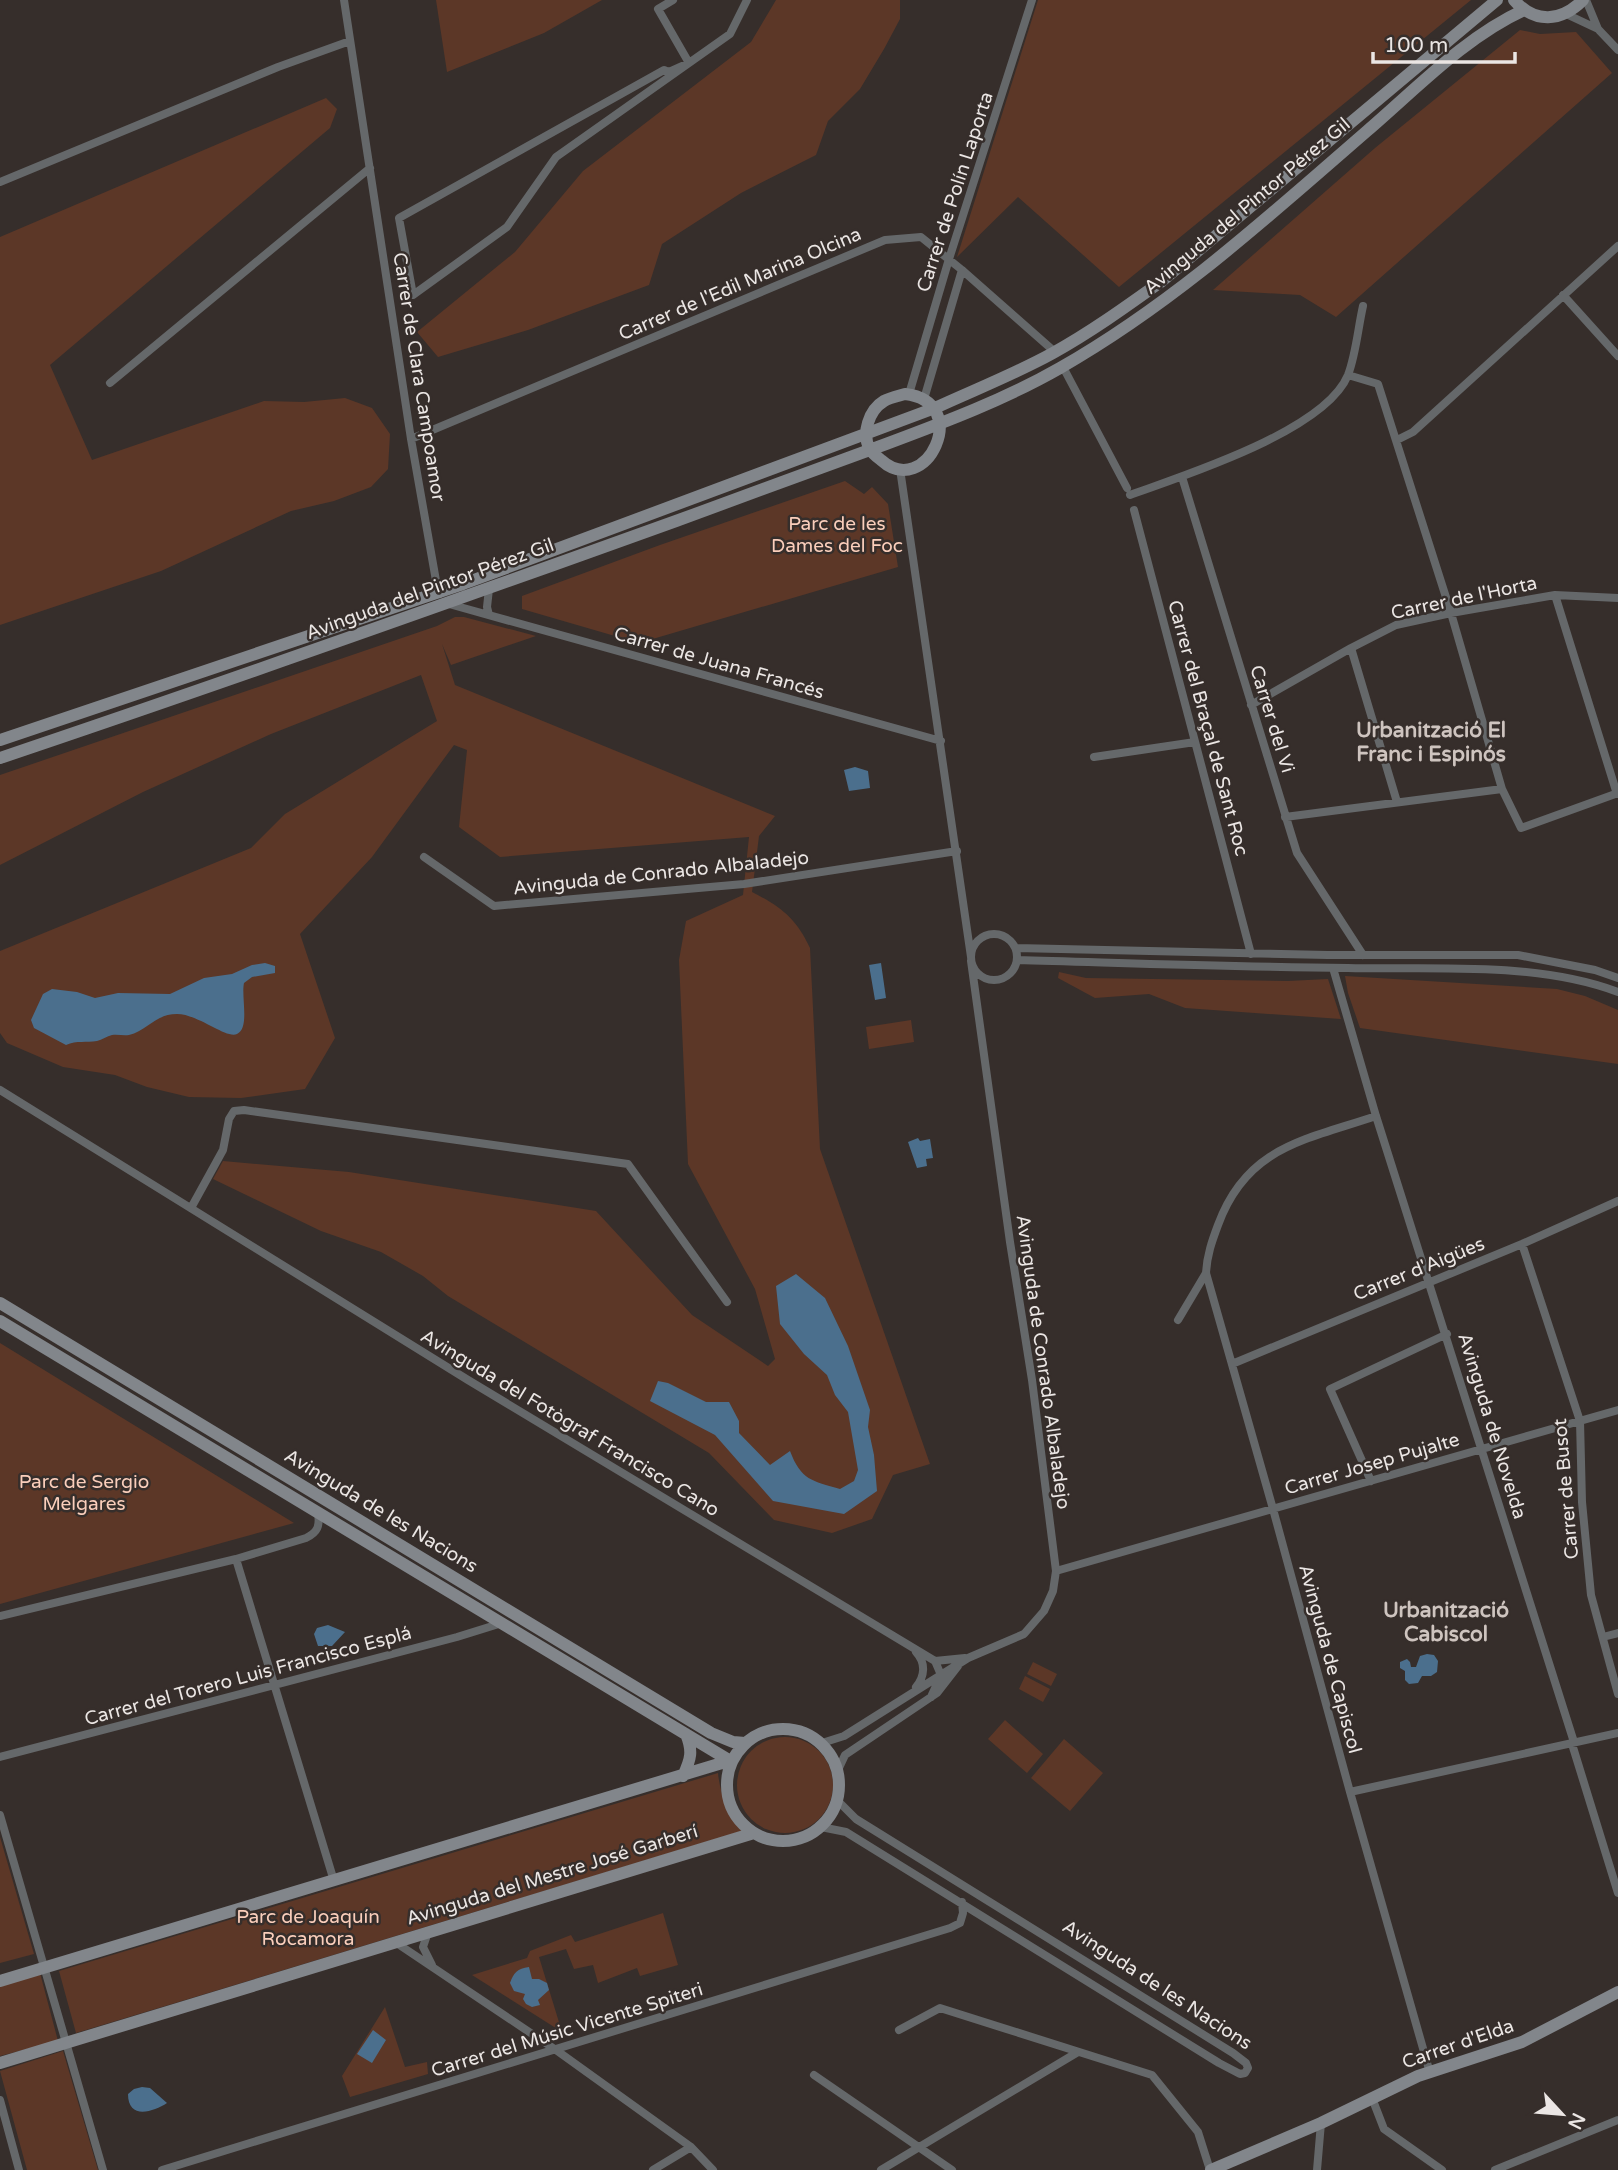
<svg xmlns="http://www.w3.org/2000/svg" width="1618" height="2170" font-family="'Varela Round',sans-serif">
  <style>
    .green { fill: #5c3727 }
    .water { fill: #4b6f8d }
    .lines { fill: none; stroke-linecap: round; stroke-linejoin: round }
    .street { stroke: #65686a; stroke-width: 8 }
    .secondary { stroke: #82868b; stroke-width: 12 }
    .labels { text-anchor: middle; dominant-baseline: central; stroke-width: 5; stroke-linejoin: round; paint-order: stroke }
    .street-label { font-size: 19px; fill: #ebe6e4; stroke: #362e2b }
    .park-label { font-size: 19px; fill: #facebb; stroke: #362e2b }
    .neighbourhood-label { font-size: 21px; font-weight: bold; fill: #cec4bf; stroke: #362e2b }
  </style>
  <rect width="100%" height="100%" fill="#362e2b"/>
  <path class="green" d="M436 0H602L544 33 447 72Z
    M776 0H900V19L884 49 860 89 828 121 816 155 741 193 662 244 649 285 528 330 438 357 417 332 515 252 583 171 751 42Z
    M1038 0H1471L1119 287 1018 197 957 257Z
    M1520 30 1540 34 1576 32 1612 73 1336 317 1300 295 1213 290 1375 148Z
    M326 98 337 109 330 128 50 365 92 460 264 401 304 402 345 398 372 408 390 434 388 469 371 487 334 501 291 511 161 571 0 625V237Z
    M845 481 864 494 872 487 888 504 898 567 639 643 522 609V596L660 545Z
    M455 617H464L536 636 451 665 442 644 455 685 775 816 759 836 752 892C781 907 796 918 810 948L820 1149 930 1464 893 1475 872 1519 832 1533 774 1520 709 1453 448 1296 423 1276 381 1252 321 1231 213 1179 223 1161 349 1172 596 1211 692 1315 768 1366 775 1359 755 1289 688 1164 679 960 686 921 743 895 749 837 500 857 459 827 467 750 454 745 372 857 300 934 335 1038 305 1089 241 1098 189 1097 147 1087 115 1075 63 1067 7 1043 0 1033V951L251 848 285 814 437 721 421 675 271 734 143 792 0 865V775L437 626Z
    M1059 972 1086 978 1288 981 1328 979 1341 1019 1185 1008 1149 994 1095 998 1058 978Z
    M1345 976 1557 989 1585 996 1618 1010V1064L1360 1028 1348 993Z
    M911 1020 914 1042 869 1049 866 1027Z
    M0 1343 294 1523 0 1604Z
    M1033 1662 1057 1674 1051 1686 1027 1674Z
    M1025 1676 1050 1689 1043 1702 1019 1689Z
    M1005 1720 1043 1754 1027 1773 988 1739Z
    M737 1785a48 48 0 1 1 96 0a48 48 0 1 1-96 0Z
    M1064 1739 1103 1773 1070 1811 1031 1778Z
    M718 1773C720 1795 729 1814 742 1831L76 2033 59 1971Z
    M0 1837 34 1954 0 1963Z
    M663 1913 678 1965 640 1976 637 1968 598 1983 593 1965 574 1969 566 1949 539 1957 562 2032 472 1975 527 1958 530 1951 571 1935 575 1942Z
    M40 1973 58 2041 0 2056V1985Z
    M385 2007 405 2067 427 2062 428 2074 350 2097 342 2076Z
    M63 2051 98 2170H27L0 2071Z"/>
  <path class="water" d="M855 767 868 771 870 788 849 791 844 770Z
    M265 963 275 966V973L252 977 244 983C241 997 250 1028 237 1034 226 1039 198 1014 177 1014 155 1014 147 1031 129 1035 123 1036 118 1034 112 1035 107 1036 102 1040 97 1041 86 1043 77 1040 66 1045L34 1028 31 1020 43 994 52 989 77 992 95 998 118 993 170 994 204 978 232 974 252 965Z
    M881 963 886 998 875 1000 869 965Z
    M918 1138 920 1141 930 1139 933 1158 926 1159 927 1166 917 1168 908 1142Z
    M796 1274 825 1298 848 1346 870 1410 868 1427 874 1455 877 1491 844 1514 773 1501 715 1435 650 1401 658 1381 668 1383 706 1402H729L739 1421V1433L770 1465 790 1451C801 1480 812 1481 840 1489L854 1481 858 1470 848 1412 835 1395 827 1375 804 1354 780 1324 776 1286Z
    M328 1625 345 1632 332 1646H318L314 1634 317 1628Z
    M1427 1654 1434 1655 1438 1661 1437 1672 1431 1676H1422L1418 1683 1409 1684 1405 1680V1671L1400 1668V1662L1407 1659 1410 1662 1411 1667H1416L1420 1656Z
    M529 1967 532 1979H539L547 1983 549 1990 538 2000 540 2005 532 2007 526 2004 523 1999 525 1994 514 1991 510 1983C514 1972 517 1969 529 1967Z
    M373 2030 386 2040 372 2063 357 2054Z
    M142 2087 150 2088 167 2103C153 2112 128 2120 128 2094L134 2089Z"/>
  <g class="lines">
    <path class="street" d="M344 0 411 439 438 592 440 594
      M673 0 658 9 689 63 669 72 664 70 399 218 413 295 507 227 556 157 730 34 747 0
      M1586 0 1598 29
      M1566 14 1598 29 1618 50
      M0 182 278 67 350 41
      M1563 295 1618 356
      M1063 367 1127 488
      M1348 375 1378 384 1451 613 1502 789 1521 828 1618 793
      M110 383 370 168
      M909 394 949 259 1032 0
      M924 399 962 270
      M411 439 885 240 921 237 962 270 1055 352
      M1397 440 1413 432 1618 246
      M900 469 971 957
      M1182 477 1297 853 1363 955
      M1130 495C1185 475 1325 431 1348 375 1356 354 1358 328 1363 306
      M1134 510 1251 954
      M489 589 487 607 489 615
      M1555 595 1617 794
      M449 604 941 741
      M1351 648 1397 802
      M1251 705 1351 648 1396 625 1451 613 1555 595 1618 598
      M1094 757 1195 742
      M1285 817 1502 789
      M424 857 494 906 744 884 957 851
      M971 957a23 23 0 1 1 46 0a23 23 0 1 1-46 0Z
      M1016 948 1328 955H1518L1595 970 1618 978
      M1017 960C1128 963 1238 967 1348 968 1434 970 1536 961 1618 992
      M1333 968 1376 1116 1573 1739 1572 1744 1618 1893
      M0 1090 468 1380 935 1661 941 1675 931 1697
      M1376 1116C1306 1140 1247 1146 1218 1225 1212 1241 1207 1255 1206 1273L1273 1509 1350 1792 1430 2073
      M191 1208 223 1150 229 1119 234 1111 244 1110 628 1164 727 1302
      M1522 1244 1580 1421 1582 1502 1591 1595 1618 1694
      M1178 1320 1206 1273
      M1232 1364 1522 1244 1618 1201
      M1371 1481 1330 1389 1447 1334
      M236 1559 334 1881
      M1056 1571 1618 1410
      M0 1616 236 1559 306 1538C318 1532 320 1526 318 1513
      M1603 1637 1618 1633
      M916 1652C926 1663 925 1676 916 1687
      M935 1661 965 1658
      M822 1743 844 1736 968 1658 1024 1634 1044 1611 1053 1591 1056 1571 1032 1380 1010 1242 971 961
      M0 1757 457 1637 502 1623
      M838 1770 845 1755 937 1693 958 1666
      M1350 1792 1618 1733
      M0 1815 103 2170
      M821 1827 846 1832 1219 2063 1240 2074 1245 2073 1248 2068 1246 2063 1233 2053 856 1819 838 1801
      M428 1932 423 1947 432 1965
      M395 1942 556 2050 691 2147 713 2170
      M899 2030 940 2008 1152 2075 1198 2132 1210 2170
      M814 2075 952 2170
      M1372 2098 1384 2129 1442 2170
      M0 2100 19 2170
      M162 2170 950 1928 960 1923 963 1913 962 1902
      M653 2170 691 2147
      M881 2170 1078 2052
      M1317 2170 1321 2123
      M1495 2170 1618 2120"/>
    <path class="secondary" d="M1514 0C1535 24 1561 22 1583 0
      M905 394C974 402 926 501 881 460 877 457 872 453 870 449 861 434 869 410 884 401 889 398 898 396 905 394Z
      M0 740 463 584 935 408C974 390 1015 374 1053 353 1091 332 1127 306 1162 281L1497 0
      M0 758C226 682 451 602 676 521 746 496 816 470 886 444 945 422 1006 399 1060 368 1174 303 1269 216 1367 131 1416 89 1465 37 1524 10
      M0 1303 711 1733 733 1742 745 1743
      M0 1321 732 1762
      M727 1785a56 56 0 1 1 112 0a56 56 0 1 1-112 0Z
      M683 1776C691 1759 693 1751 686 1734
      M0 1981 722 1763 731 1764
      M0 2063 754 1833
      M1211 2170 1321 2123 1418 2076 1522 2042 1618 1992"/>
  </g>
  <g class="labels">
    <g class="street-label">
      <text transform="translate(955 192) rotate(-72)">Carrer de Polín Laporta</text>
      <text transform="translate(1247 206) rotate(-40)">Avinguda del Pintor Pérez Gil</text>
      <text transform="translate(740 284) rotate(-23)">Carrer de l'Edil Marina Olcina</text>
      <text transform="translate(419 377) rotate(81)">Carrer de Clara Campoamor</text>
      <text transform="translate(430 589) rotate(-20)">Avinguda del Pintor Pérez Gil</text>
      <text transform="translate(1464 598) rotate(-12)">Carrer de l'Horta</text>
      <text transform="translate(719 663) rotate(16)">Carrer de Juana Francés</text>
      <text transform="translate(1272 719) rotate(73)">Carrer del Vi</text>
      <text transform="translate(1208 728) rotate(75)">Carrer del Braçal de Sant Roc</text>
      <text transform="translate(661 873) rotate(-6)">Avinguda de Conrado Albaladejo</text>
      <text transform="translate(1419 1269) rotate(-22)">Carrer d'Aigües</text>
      <text transform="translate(1043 1362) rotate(82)">Avinguda de Conrado Albaladejo</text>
      <text transform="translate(570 1423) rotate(31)">Avinguda del Fotògraf Francisco Cano</text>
      <text transform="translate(1492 1426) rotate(73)">Avinguda de Novelda</text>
      <text transform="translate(1372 1464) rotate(-16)">Carrer Josep Pujalte</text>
      <text transform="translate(1566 1489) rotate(-95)">Carrer de Busot</text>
      <text transform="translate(381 1511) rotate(31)">Avinguda de les Nacions</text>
      <text transform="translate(1330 1659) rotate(75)">Avinguda de Capiscol</text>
      <text transform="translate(248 1676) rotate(-15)">Carrer del Torero Luis Francisco Esplá</text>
      <text transform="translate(552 1875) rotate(-17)">Avinguda del Mestre José Garberí</text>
      <text transform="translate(1157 1985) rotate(33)">Avinguda de les Nacions</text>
      <text transform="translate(567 2030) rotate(-17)">Carrer del Músic Vicente Spiteri</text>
      <text transform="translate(1458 2044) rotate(-19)">Carrer d'Elda</text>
    </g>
    <g class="park-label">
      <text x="837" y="524">Parc de les<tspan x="837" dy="22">Dames del Foc</tspan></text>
      <text x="84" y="1482">Parc de Sergio<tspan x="84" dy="22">Melgares</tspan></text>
      <text x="308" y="1917">Parc de Joaquín<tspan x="308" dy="22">Rocamora</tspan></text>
    </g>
    <g class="neighbourhood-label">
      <text x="1431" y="730">Urbanització El<tspan x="1431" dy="24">Franc i Espinós</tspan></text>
      <text x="1446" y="1610">Urbanització<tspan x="1446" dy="24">Cabiscol</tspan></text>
    </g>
  </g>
  <g transform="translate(1562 2114) rotate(116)" stroke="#362e2b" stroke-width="5" paint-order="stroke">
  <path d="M0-5L12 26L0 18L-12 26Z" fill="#ebe6e4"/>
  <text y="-10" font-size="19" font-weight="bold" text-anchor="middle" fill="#ebe6e4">N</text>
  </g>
  <path d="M1373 52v10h142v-10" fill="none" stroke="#ebe6e4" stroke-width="3.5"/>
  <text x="1384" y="52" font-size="21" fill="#ebe6e4" stroke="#362e2b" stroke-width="5" paint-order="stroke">100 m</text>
</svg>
